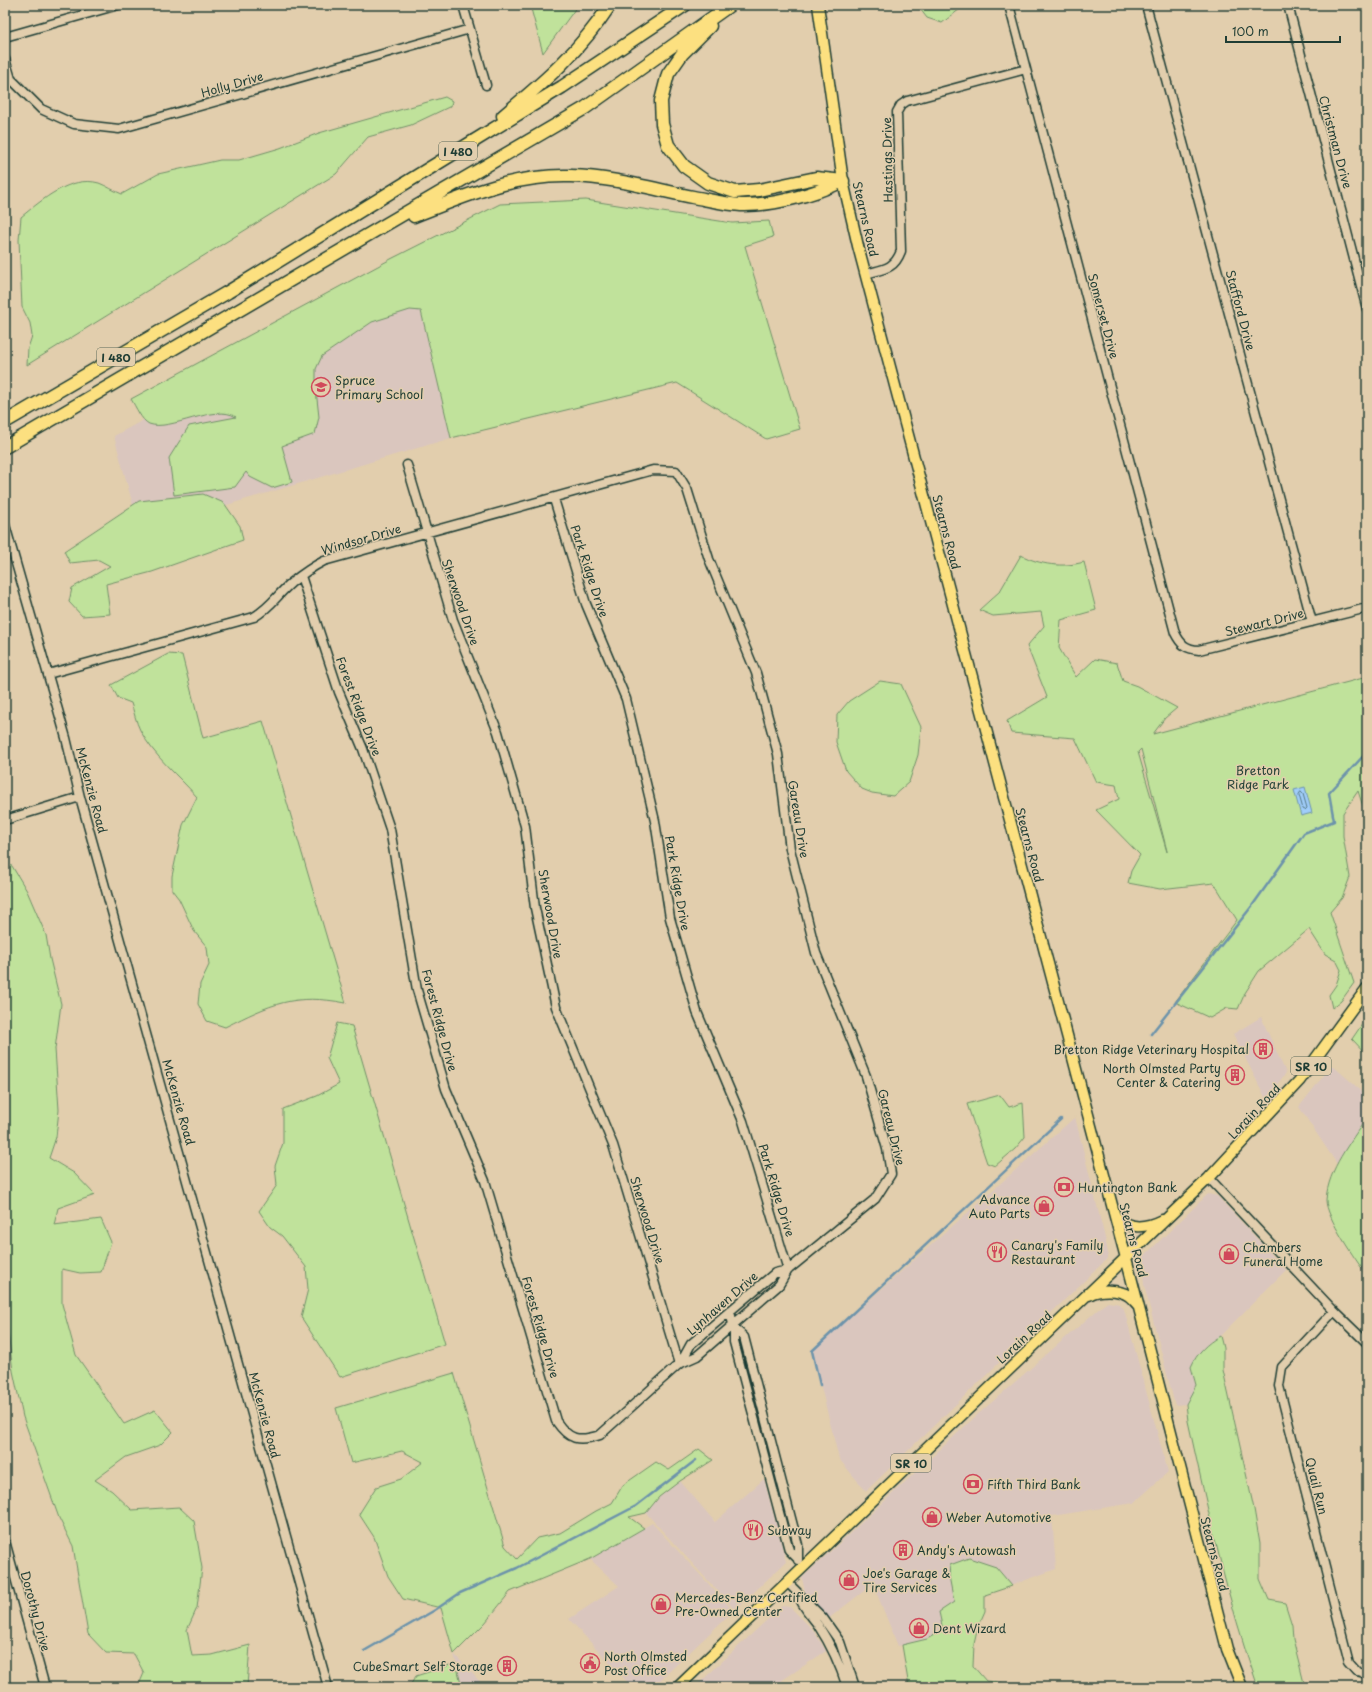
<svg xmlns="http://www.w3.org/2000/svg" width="1372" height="1692" font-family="'Playpen Sans',sans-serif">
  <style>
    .built { fill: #dac6be }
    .green { fill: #c0e29b; stroke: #709068; fill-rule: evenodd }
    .water { fill: #a0cdfa; stroke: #6c93ab }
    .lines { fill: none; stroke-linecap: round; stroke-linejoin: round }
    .shore { stroke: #537783; stroke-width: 1 }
    .stream { stroke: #6c93ab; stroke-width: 2.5 }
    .minor-casing { stroke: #1f3d34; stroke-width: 11 }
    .major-casing { stroke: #1f3d34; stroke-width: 13 }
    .highway-casing { stroke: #1f3d34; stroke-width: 15 }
    .minor { stroke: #e2cead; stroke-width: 8 }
    .major { stroke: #fce080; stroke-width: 10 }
    .highway { stroke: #fce080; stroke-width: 12 }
    .labels { text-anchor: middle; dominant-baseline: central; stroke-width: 3; stroke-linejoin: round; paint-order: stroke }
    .shield { fill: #e2cead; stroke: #5a6858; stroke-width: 1 }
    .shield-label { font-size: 11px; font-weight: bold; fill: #1f3d34 }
    .street-label { font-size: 12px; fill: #1f3d34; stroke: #e2cead }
    .poi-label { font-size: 12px; fill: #1f3d34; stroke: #e2cead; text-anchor: start }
    .park-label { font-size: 12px; fill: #274539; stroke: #e2cead }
  </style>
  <rect width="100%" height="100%" fill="#e2cead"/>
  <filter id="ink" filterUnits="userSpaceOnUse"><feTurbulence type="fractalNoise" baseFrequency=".025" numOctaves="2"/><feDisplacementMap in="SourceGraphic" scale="8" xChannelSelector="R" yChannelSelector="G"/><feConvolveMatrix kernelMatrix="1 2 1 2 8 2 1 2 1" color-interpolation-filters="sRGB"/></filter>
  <g filter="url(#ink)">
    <path class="built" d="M415 287 451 438 140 531 114 436 264 354Z
      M1261 1017 1286 1073 1266 1099 1233 1034Z
      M1332 1065 1367 1096V1117L1337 1164 1299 1107Z
      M1075 1117 1105 1238 1108 1253 1107 1259 866 1491 839 1459 812 1351Z
      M1208 1194 1217 1196 1286 1270 1220 1336 1210 1342 1191 1367 1196 1385 1186 1404 1175 1405 1144 1285 1142 1258Z
      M1108 1302 1120 1304 1124 1309 1168 1472 1134 1503 1052 1516 1056 1569 939 1612 944 1630 927 1639 898 1646 873 1584 828 1619 805 1592 802 1578 976 1416 1102 1306Z
      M764 1479 786 1562 735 1610 646 1513 659 1497 680 1481 715 1522Z
      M652 1523 732 1609 731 1613 653 1687H632L569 1619 619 1586 590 1559Z
      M782 1606 790 1607 813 1630 826 1651 781 1681 782 1687H695Z
      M454 1654 485 1687H462Z"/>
    <path class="green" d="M530 5H578L543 53Z
      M917 5H957L960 9 942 23 927 18Z
      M445 97 452 101 451 106 411 125 368 137 336 174 27 365 28 348 32 336 30 323 22 307 19 240 21 217C42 200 70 175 99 183 107 186 114 191 122 194L158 174 220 160H239L280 148 319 133Z
      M586 200 732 223 769 221 773 237 745 246 800 429 766 439 677 383 451 438 421 311 410 310 372 322 322 356 316 369V390L319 417 315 434 282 446 292 482 272 488 250 477 246 472 235 487 174 495 169 458 189 426 236 417C215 403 170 432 149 424 141 420 136 407 131 399L391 259 500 204Z
      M203 494 224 503 240 526 243 540 152 572 106 584 110 614 82 616 69 602 72 588 110 566 99 560 70 563 64 551 139 501Z
      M1021 555C1040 565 1063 568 1084 562L1096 610 1061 620 1059 648 1076 677 1095 659 1117 663 1123 681 1137 686 1177 708 1165 718 1153 734 1367 677V819L1358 791 1343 813V836L1350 877 1342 898 1330 912 1354 983 1341 1001 1332 1008 1329 995 1336 985 1341 970 1336 960 1325 954 1309 929 1259 971 1245 993 1238 1009 1227 1008 1210 1018 1175 1002 1237 920 1214 883 1160 889 1128 883 1131 871 1140 855 1096 810 1119 799 1116 785 1096 782 1075 738 1011 733 1007 721 1047 697 1027 646 1044 626 1041 612 993 616 979 610 1000 591ZM1141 749 1167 851V852L1138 752Z
      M168 654 182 655 203 738 263 721 346 1003C294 993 271 1004 225 1027L207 1021 198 1004 200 984 209 965 207 947 194 931 179 899 172 890V876L183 825 197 797C178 775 154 757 140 730 136 722 134 712 131 703L118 698 111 685Z
      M880 681 901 684 921 727 918 755 909 782 893 796 872 793 862 789 846 771 836 742 837 715 849 701Z
      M5 863 12 866 27 891 46 935 50 959 61 1004 55 1049 59 1110 56 1137 49 1158 74 1173 95 1195 58 1208 54 1225 101 1219 111 1242 101 1272 80 1273 62 1269V1304L76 1355 124 1424 155 1410 173 1432 160 1445 126 1457 95 1480 112 1491 132 1510 179 1507 194 1521 202 1568 197 1608 187 1630 192 1656 212 1655 250 1645 247 1687H138L144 1673 134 1654 106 1653 88 1634 73 1546 59 1518 23 1417 13 1371 5 1309Z
      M1367 1017V1055L1352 1039Z
      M337 1023 352 1026 445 1344 340 1377 301 1317 308 1289 306 1267 282 1236 270 1227 259 1211 277 1185 275 1166 283 1143V1109L317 1096 339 1084 327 1058Z
      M1000 1095 1009 1107 1023 1103 1025 1137 1015 1149 995 1166 987 1163 967 1104Z
      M1367 1117V1275C1356 1261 1326 1217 1326 1200 1328 1169 1351 1142 1367 1117Z
      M1220 1336 1223 1348V1370L1254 1509 1260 1544V1579L1269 1600 1285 1603 1292 1625 1293 1639 1305 1687H1258C1227 1600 1208 1511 1188 1421L1186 1404 1196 1385 1191 1367C1197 1353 1206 1344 1220 1336Z
      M454 1373 505 1546 517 1559 537 1538 560 1533 596 1511 612 1503 623 1485 656 1462 669 1470 699 1449 713 1460 680 1481 659 1497 646 1513 629 1517 644 1528 590 1559 510 1592 485 1623 454 1654 441 1608 403 1599 388 1576 374 1537 359 1514 376 1487 401 1479 423 1462 402 1451 351 1463 336 1408Z
      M969 1558 996 1567 1012 1586 985 1595V1611L978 1627 974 1644 973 1666 986 1681 1003 1683 1006 1687H909L902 1645 927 1639 943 1630 939 1612 954 1602 949 1576 950 1565Z
      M456 1663 462 1687H409L416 1676Z"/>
    <path class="water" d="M1305 787 1312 813 1301 816 1294 790Z"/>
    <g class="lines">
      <path class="shore" d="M1301 792 1303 794 1307 808 1305 810 1303 809 1299 795Z"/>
      <path class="stream" d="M1151 1034 1252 906 1304 833 1334 821 1329 793 1367 752
        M820 1385 812 1351 1061 1119
        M364 1651 435 1610 460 1593 517 1568 636 1506 696 1460"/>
      <defs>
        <path id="minor" d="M463 5 486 85
          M1009 5 1175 633C1181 645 1186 649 1199 650L1367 608
          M1146 5 1312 622
          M1288 5 1367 309
          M5 37 118 5
          M5 59 11 79 41 109 74 124 119 129 470 29
          M865 274C883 269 894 270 901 251L897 112 901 105 907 101 1026 69
          M407 465 453 620 498 732 525 826 535 908 556 1007 613 1145 679 1364
          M554 499 586 604 626 699 655 821 670 918 697 1012 743 1121 788 1270
          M5 525 66 738 80 797 328 1687
          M48 674 254 617C272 606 276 596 291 583 301 575 312 567 324 561L653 470 676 471 687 489 709 559 756 673 778 754 790 849 816 953 866 1076 887 1149 891 1174 875 1199 788 1270 779 1285 735 1323 697 1356 679 1364 600 1435C578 1442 569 1440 556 1421L485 1181 446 1089 417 990 390 829 363 749 339 692 301 576
          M5 820 80 797
          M1209 1178 1334 1311 1367 1343
          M1334 1311 1282 1367 1279 1386 1349 1662 1357 1671 1367 1674
          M730 1312 734 1328V1342L789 1550 797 1558
          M734 1328 744 1337 798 1545V1560
          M680 1364 691 1344 775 1273 788 1270
          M5 1541 45 1687
          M787 1582 823 1618 840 1642 855 1687
          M798 1594C802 1607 811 1615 818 1625 831 1645 840 1664 847 1687"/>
        <path id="major" d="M818 5 843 181 858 246 1131 1277 1227 1649 1242 1687
          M1115 1216C1128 1230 1146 1228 1162 1220
          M1089 1295C1099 1289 1119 1289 1129 1296 1132 1298 1135 1302 1138 1305
          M678 1687 1209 1178 1300 1080 1367 988"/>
        <path id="highway" d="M710 26 682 54 668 74 661 101 662 124 668 145 684 166 708 183 735 192 759 190 816 178 843 181
          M503 116C545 81 580 51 610 5
          M414 216C464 196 515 174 571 176 612 177 653 189 693 197 709 200 725 204 741 205 773 206 815 194 843 181
          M5 422 228 292 469 144 562 87 685 5
          M5 447 585 108 730 5"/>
      </defs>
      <use href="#minor" class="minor-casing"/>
      <use href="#major" class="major-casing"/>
      <use href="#highway" class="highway-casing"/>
      <use href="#minor" class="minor"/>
      <use href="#major" class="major"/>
      <use href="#highway" class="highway"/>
    </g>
  </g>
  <defs>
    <symbol id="school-ring" viewBox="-11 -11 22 22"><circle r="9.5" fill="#e2cead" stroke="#d1495b" stroke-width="1.5"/><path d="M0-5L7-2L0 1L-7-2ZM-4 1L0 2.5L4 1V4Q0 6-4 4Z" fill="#d1495b"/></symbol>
    <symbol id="building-ring" viewBox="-11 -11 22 22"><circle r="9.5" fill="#e2cead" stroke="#d1495b" stroke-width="1.5"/><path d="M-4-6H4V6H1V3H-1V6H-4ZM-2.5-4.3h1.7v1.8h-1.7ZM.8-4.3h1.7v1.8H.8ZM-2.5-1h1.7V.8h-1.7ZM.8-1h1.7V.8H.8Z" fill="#d1495b"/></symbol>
    <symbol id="bank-ring" viewBox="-11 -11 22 22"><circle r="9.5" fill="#e2cead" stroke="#d1495b" stroke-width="1.5"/><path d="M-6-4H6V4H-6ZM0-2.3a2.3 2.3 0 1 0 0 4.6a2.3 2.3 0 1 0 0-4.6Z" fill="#d1495b"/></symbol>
    <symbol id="shop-ring" viewBox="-11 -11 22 22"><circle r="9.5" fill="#e2cead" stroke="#d1495b" stroke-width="1.5"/><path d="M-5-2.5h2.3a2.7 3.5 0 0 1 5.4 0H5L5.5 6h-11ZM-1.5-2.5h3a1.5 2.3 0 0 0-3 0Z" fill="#d1495b"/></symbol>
    <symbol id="restaurant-ring" viewBox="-11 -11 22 22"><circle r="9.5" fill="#e2cead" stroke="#d1495b" stroke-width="1.5"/><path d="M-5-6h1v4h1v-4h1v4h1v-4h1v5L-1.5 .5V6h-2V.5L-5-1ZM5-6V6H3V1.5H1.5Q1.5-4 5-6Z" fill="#d1495b"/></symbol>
    <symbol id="civic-ring" viewBox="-11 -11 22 22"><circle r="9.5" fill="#e2cead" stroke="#d1495b" stroke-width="1.5"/><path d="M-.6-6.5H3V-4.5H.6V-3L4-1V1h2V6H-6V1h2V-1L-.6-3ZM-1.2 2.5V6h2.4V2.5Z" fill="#d1495b"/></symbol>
  </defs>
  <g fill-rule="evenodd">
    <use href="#school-ring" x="310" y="376" width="22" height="22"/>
    <use href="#building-ring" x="1252" y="1038" width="22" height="22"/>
    <use href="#building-ring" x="1224" y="1064" width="22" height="22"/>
    <use href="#bank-ring" x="1053" y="1176" width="22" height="22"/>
    <use href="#shop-ring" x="1033" y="1195" width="22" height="22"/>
    <use href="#restaurant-ring" x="986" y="1241" width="22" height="22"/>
    <use href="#shop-ring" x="1218" y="1243" width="22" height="22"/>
    <use href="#bank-ring" x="962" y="1473" width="22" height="22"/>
    <use href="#shop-ring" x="921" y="1506" width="22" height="22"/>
    <use href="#restaurant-ring" x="742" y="1519" width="22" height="22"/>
    <use href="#building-ring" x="892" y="1539" width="22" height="22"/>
    <use href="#shop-ring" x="838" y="1569" width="22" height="22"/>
    <use href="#shop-ring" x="650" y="1593" width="22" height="22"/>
    <use href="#shop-ring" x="908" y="1617" width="22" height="22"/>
    <use href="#civic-ring" x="579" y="1652" width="22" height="22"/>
    <use href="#building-ring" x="496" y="1655" width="22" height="22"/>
  </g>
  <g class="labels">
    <g class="shield">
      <rect x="439" y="142" width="38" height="18" rx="3"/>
      <rect x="97" y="348" width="38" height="18" rx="3"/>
      <rect x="1291" y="1057" width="40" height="18" rx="3"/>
      <rect x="891" y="1454" width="40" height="18" rx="3"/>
    </g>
    <g class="shield-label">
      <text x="458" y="151">I 480</text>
      <text x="116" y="357">I 480</text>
      <text x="1311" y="1066">SR 10</text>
      <text x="911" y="1463">SR 10</text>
    </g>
    <g class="street-label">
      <text transform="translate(232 84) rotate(-16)">Holly Drive</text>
      <text transform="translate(1336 142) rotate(75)">Christman Drive</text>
      <text transform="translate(887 160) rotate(-91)">Hastings Drive</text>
      <text transform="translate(866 219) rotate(77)">Stearns Road</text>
      <text transform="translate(1241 310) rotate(75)">Stafford Drive</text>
      <text transform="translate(1104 316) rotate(75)">Somerset Drive</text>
      <text transform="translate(947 532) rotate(75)">Stearns Road</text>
      <text transform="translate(361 539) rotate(-16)">Windsor Drive</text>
      <text transform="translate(590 571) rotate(72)">Park Ridge Drive</text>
      <text transform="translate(461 602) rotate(71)">Sherwood Drive</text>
      <text transform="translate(1264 622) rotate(-14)">Stewart Drive</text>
      <text transform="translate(359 706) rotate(69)">Forest Ridge Drive</text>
      <text transform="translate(92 790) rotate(75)">McKenzie Road</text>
      <text transform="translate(799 819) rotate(81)">Gareau Drive</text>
      <text transform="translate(1030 845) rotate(75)">Stearns Road</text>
      <text transform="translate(678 883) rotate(80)">Park Ridge Drive</text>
      <text transform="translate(551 914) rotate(80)">Sherwood Drive</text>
      <text transform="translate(440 1020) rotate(75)">Forest Ridge Drive</text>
      <text transform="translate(179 1102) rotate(74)">McKenzie Road</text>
      <text transform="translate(1254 1111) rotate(-47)">Lorain Road</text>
      <text transform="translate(892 1127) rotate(76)">Gareau Drive</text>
      <text transform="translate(777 1190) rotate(73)">Park Ridge Drive</text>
      <text transform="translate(648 1220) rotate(73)">Sherwood Drive</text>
      <text transform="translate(1134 1240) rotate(75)">Stearns Road</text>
      <text transform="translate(722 1303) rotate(-41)">Lynhaven Drive</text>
      <text transform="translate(541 1327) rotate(74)">Forest Ridge Drive</text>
      <text transform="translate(1024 1337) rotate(-43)">Lorain Road</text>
      <text transform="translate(265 1415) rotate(75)">McKenzie Road</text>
      <text transform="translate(1317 1486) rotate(76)">Quail Run</text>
      <text transform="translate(1215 1554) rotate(75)">Stearns Road</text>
      <text transform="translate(36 1611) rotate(75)">Dorothy Drive</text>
    </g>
    <g class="poi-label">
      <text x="335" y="380">Spruce<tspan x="335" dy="14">Primary School</tspan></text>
      <text x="1249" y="1049" text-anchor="end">Bretton Ridge Veterinary Hospital</text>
      <text x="1221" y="1068" text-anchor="end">North Olmsted Party<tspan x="1221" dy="14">Center &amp; Catering</tspan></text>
      <text x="1078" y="1187">Huntington Bank</text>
      <text x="1030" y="1199" text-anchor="end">Advance<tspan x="1030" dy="14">Auto Parts</tspan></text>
      <text x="1011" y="1245">Canary's Family<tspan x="1011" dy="14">Restaurant</tspan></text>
      <text x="1243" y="1247">Chambers<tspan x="1243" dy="14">Funeral Home</tspan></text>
      <text x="987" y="1484">Fifth Third Bank</text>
      <text x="946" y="1517">Weber Automotive</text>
      <text x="767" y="1530">Subway</text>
      <text x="917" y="1550">Andy's Autowash</text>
      <text x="863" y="1573">Joe's Garage &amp;<tspan x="863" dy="14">Tire Services</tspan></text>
      <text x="675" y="1597">Mercedes-Benz Certified<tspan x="675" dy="14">Pre-Owned Center</tspan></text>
      <text x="933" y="1628">Dent Wizard</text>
      <text x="604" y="1656">North Olmsted<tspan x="604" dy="14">Post Office</tspan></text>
      <text x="493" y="1666" text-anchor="end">CubeSmart Self Storage</text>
    </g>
    <g class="park-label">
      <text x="1258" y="770">Bretton<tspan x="1258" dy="14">Ridge Park</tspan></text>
    </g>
  </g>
  <rect width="1372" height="1692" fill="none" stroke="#e2cead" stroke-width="20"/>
  <rect x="10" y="10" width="1352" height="1672" fill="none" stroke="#1f3d34" stroke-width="1.5" filter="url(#ink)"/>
  <path d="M1226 36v6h114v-6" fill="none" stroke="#1f3d34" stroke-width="2"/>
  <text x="1232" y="36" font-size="12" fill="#1f3d34" stroke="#e2cead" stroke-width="3" paint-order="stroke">100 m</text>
</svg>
